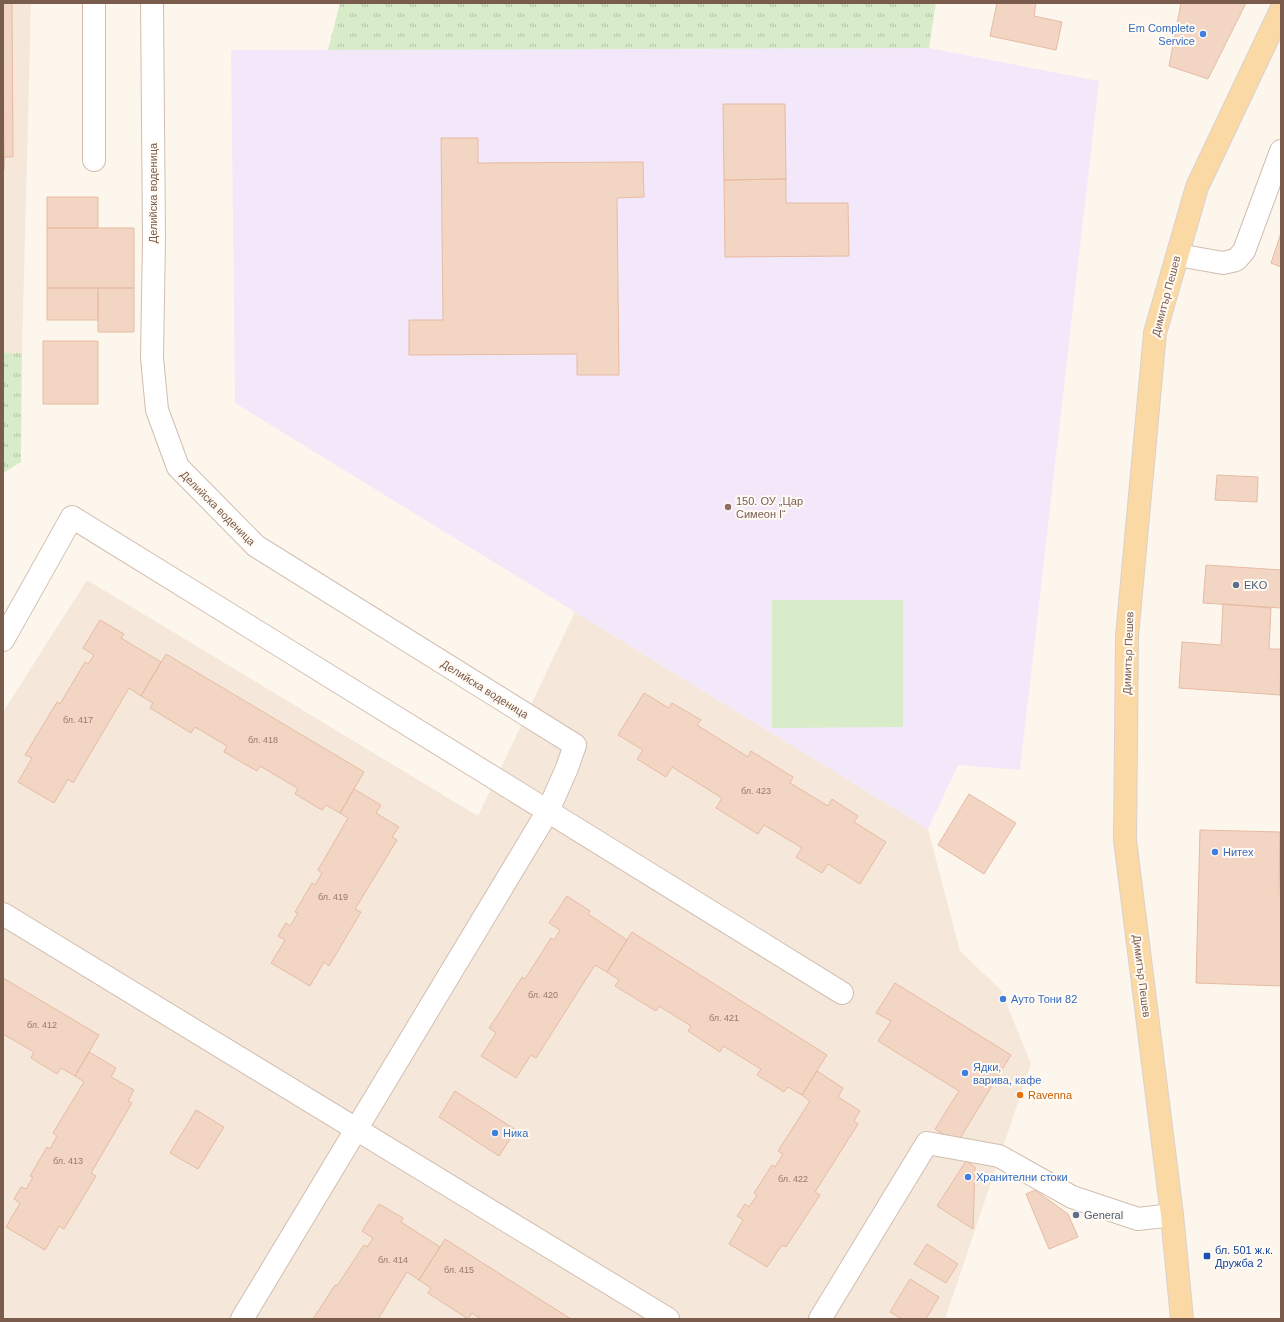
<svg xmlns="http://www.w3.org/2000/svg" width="1284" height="1322" font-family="Arial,sans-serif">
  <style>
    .residential { fill: #f5e8da }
    .education { fill: #f3e8fa }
    .grass { fill: url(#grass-tufts) }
    .pitch { fill: #d8ecc9 }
    .building { fill: #f3d5c3; stroke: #e6bba3 }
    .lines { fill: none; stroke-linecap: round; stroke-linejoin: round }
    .minor-casing { stroke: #d1beb0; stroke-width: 24 }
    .major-casing { stroke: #dad1cd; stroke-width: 24 }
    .minor { stroke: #fff; stroke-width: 22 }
    .major { stroke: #fbd9a5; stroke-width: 22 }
    .shop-dot { fill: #3f7fe0; stroke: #fffaf3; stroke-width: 1.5 }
    .education-dot { fill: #8d6e63; stroke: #fffaf3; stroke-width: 1.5 }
    .service-dot { fill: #5c6f8a; stroke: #fffaf3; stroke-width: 1.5 }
    .food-dot { fill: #e8710a; stroke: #fffaf3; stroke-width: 1.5 }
    .transit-dot { fill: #1a4fb4; stroke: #fffaf3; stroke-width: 1.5 }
    .labels { text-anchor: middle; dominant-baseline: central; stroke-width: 4; stroke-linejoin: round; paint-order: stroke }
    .number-label { font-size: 9px; fill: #987a6a }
    .shop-label { font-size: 11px; fill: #366cbe; stroke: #fffaf3; text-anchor: start }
    .street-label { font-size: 11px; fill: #7a5c4d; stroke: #fffaf3 }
    .education-label { font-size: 11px; fill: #785e54; stroke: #fffaf3; text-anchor: start }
    .service-label { font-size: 11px; fill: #4e5e75; stroke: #fffaf3; text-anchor: start }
    .food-label { font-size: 11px; fill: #c56008; stroke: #fffaf3; text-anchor: start }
    .transit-label { font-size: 11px; fill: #164399; stroke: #fffaf3; text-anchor: start }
  </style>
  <defs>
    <pattern id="grass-tufts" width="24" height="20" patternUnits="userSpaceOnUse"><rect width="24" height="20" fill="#d8ecc9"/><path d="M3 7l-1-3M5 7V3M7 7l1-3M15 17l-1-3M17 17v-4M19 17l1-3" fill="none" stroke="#b4c2a5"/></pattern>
  </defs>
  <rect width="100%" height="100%" fill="#fdf6ec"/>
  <path class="residential" d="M3 3H31L22 353H3Z
    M87 580 478 816 575 612 928 829 960 951 1001 990 1031 1064 945 1319H3V712Z"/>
  <path class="education" d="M929 48 1099 81 1020 770 958 765 928 829 235 403 231 50Z"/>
  <path class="grass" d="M340 3H936L929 48 328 50Z
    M3 353H22L21 462 3 473Z"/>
  <path class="pitch" d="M772 600H903V727L772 728Z"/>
  <path class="building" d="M3 3H12L13 157H4V169Z
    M997 3H1036L1034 16 1062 22 1056 50 990 36Z
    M1181 3H1246L1208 79 1169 66Z
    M723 104H785L786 179 724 180Z
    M441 138H478V163L643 162 644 197 617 198 619 375H577V354L409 355V320H443Z
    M786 179V203H848L849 256 725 257 724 180Z
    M47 197H98V228H47Z
    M47 228H134V288H47Z
    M1281 233V267L1271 263Z
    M47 288H98V320H47Z
    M98 288H134V332H98Z
    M43 341H98V404H43Z
    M1217 475 1258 477 1257 502 1215 500Z
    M1206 565 1281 570V608L1203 603Z
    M1223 604 1271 608 1269 649H1281L1280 695 1179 688 1182 642 1221 645Z
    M100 620 124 634 121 638 161 662 141 696 129 688 73 783 68 779 54 803 18 782 32 758 25 755 57 702 60 704 85 662 88 664 94 655 83 648Z
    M166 654 364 772 340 813 326 805 322 810 295 794 298 788 292 785 260 766 257 771 224 752 227 746 195 727 191 733 150 708 153 703 141 696Z
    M644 693 669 708 672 703 701 720 697 725 748 757 751 751 793 777 790 783 828 806 832 799 858 816 854 822 886 842 860 884 828 864 822 873 796 857 802 848 764 825 758 834 716 808 722 798 672 767 666 777 637 759 643 750 618 735Z
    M354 789 381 805 376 813 399 827 392 837 397 840 355 909 361 912 329 966 324 962 310 986 271 963 285 940 278 936 286 923 290 926 298 913 295 912 312 883 315 885 322 873 318 870 348 818 340 813Z
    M969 794 1016 823 984 874 938 845Z
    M1200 830 1280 832 1279 894H1281V986L1196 983Z
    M567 896 590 911 588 914 627 940 607 972 595 965 536 1058 531 1055 516 1078 481 1056 496 1033 489 1028 501 1010 522 977 525 979 551 938 554 940 560 930 549 923Z
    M632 932 827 1055 802 1095 788 1087 784 1092 757 1075 761 1069 723 1046 720 1052 688 1031 691 1026 659 1006 656 1011 615 986 619 980 607 972Z
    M3 978 99 1035 75 1076 61 1068 57 1074 31 1058 34 1052 3 1034Z
    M895 983 1011 1055 957 1143 935 1129 959 1091 878 1041 891 1021 876 1013Z
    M89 1052 116 1068 111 1077 134 1090 128 1101 132 1103 91 1173 96 1176 64 1229 59 1226 45 1250 6 1227 20 1203 14 1199 21 1187 26 1189 33 1177 30 1176 47 1147 50 1149 57 1136 53 1133 84 1082 75 1076Z
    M817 1071 843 1088 838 1097 860 1111 854 1121 858 1124 815 1192 820 1195 786 1247 782 1245 767 1267 729 1244 743 1220 737 1216 745 1204 749 1207 757 1195 754 1193 772 1165 775 1167 783 1154 778 1151 810 1101 802 1095Z
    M455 1091 516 1130 499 1156 439 1117Z
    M196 1110 224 1127 198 1169 170 1153Z
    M966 1161 975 1167 973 1229 937 1206Z
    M1035 1190 1068 1214 1078 1237 1049 1249 1026 1194Z
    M379 1204 403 1218 401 1222 440 1247 419 1280 407 1272 378 1319H313L335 1285 337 1286 364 1245 367 1247 373 1238 362 1231Z
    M445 1239 478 1260 571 1319H481L472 1313 468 1319 428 1293 431 1288 419 1280Z
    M927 1244 958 1264 946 1283 914 1264Z
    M910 1279 939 1297 926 1319H902L890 1312Z"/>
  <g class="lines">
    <defs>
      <path id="minor" d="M94 3V160
        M152 3 154 240 152 358 157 410 178 467 256 546 575 745 567 768 548 811 242 1319
        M1178 255 1223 263 1236 260 1244 251 1281 151
        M3 640 72 517 842 993
        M3 914 668 1319
        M820 1319 927 1143 999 1156 1072 1197 1138 1219 1172 1215"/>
      <path id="major" d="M1182 1319 1172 1215 1125 840 1127 636 1155 333 1197 187 1281 10"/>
    </defs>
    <use href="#minor" class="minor-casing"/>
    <use href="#major" class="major-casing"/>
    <use href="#minor" class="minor"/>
    <use href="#major" class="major"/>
  </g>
  <g class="shop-dot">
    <circle cx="1203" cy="34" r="4"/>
    <circle cx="1215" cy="852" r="4"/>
    <circle cx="1003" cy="999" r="4"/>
    <circle cx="965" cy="1073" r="4"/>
    <circle cx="495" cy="1133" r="4"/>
    <circle cx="968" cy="1177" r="4"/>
  </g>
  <circle class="education-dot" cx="728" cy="507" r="4"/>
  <g class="service-dot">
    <circle cx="1236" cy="585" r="4"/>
    <circle cx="1076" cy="1215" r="4"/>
  </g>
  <circle class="food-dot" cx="1020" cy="1095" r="4"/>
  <rect class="transit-dot" x="1203" y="1252" width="8" height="8" rx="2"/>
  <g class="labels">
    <g class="number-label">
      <text x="78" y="720">бл. 417</text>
      <text x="263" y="740">бл. 418</text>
      <text x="756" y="791">бл. 423</text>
      <text x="333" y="897">бл. 419</text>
      <text x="543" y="995">бл. 420</text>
      <text x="724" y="1018">бл. 421</text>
      <text x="42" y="1025">бл. 412</text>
      <text x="68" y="1161">бл. 413</text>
      <text x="793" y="1179">бл. 422</text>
      <text x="393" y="1260">бл. 414</text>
      <text x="459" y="1270">бл. 415</text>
    </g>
    <g class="shop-label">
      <text x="1195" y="28" text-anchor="end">Em Complete<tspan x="1195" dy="13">Service</tspan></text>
      <text x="1223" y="852">Нитех</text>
      <text x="1011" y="999">Ауто Тони 82</text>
      <text x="973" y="1067">Ядки,<tspan x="973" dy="13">варива, кафе</tspan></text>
      <text x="503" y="1133">Ника</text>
      <text x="976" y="1177">Хранителни стоки</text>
    </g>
    <g class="street-label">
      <text transform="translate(153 193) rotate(-90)">Делийска воденица</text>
      <text transform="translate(1166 296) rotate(-75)">Димитър Пешев</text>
      <text transform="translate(218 508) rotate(45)">Делийска воденица</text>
      <text transform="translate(1128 653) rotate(-88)">Димитър Пешев</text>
      <text transform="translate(485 689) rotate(32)">Делийска воденица</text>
      <text transform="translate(1142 976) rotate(83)">Димитър Пешев</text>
    </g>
    <g class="education-label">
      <text x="736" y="501">150. ОУ „Цар<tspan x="736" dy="13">Симеон I“</tspan></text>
    </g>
    <g class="service-label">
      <text x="1244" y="585">EKO</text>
      <text x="1084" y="1215">General</text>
    </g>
    <g class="food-label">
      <text x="1028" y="1095">Ravenna</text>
    </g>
    <g class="transit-label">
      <text x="1215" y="1250">бл. 501 ж.к.<tspan x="1215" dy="13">Дружба 2</tspan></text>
    </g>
  </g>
  <rect width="1284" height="1322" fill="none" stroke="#7a5c4d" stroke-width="8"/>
</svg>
